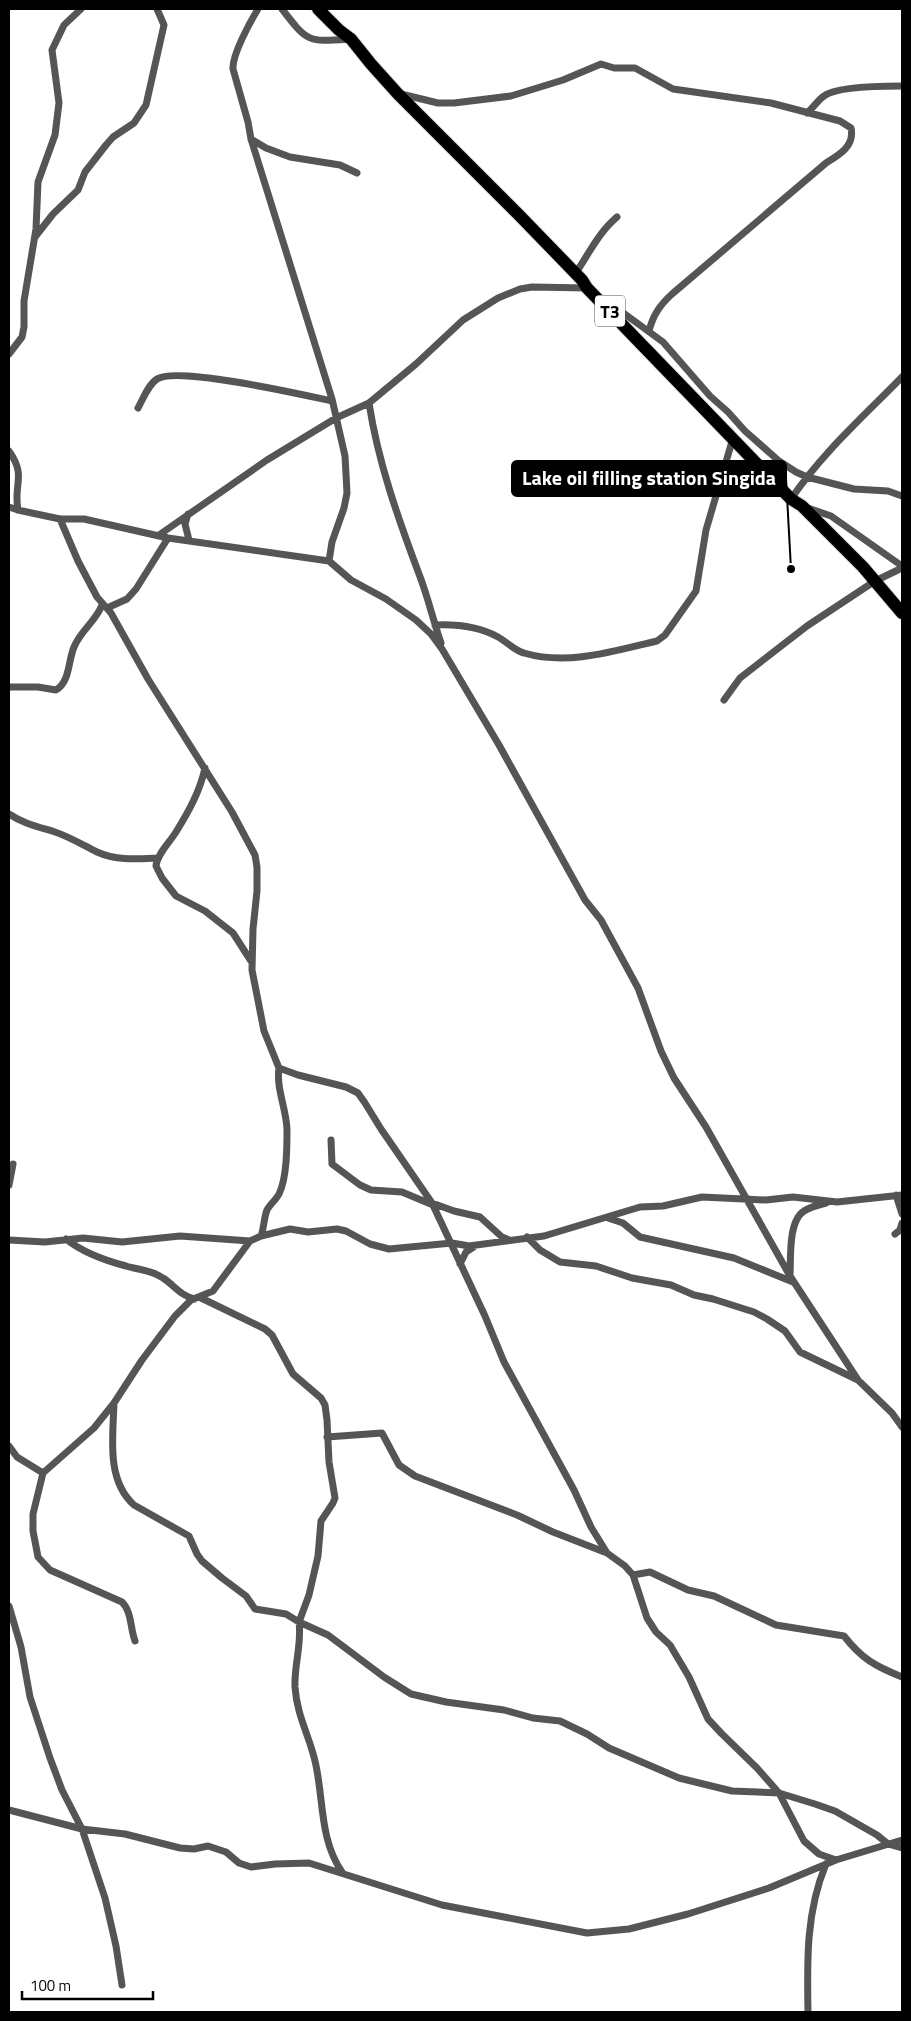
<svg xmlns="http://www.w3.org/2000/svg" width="911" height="2021" font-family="'Titillium Web',sans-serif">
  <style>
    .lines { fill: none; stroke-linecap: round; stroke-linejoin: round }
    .highway-casing { stroke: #dbdbdb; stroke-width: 14 }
    .street { stroke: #555; stroke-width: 7 }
    .highway { stroke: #000; stroke-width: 12 }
    .labels { text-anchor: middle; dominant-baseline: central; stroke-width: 4.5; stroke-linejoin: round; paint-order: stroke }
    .shield { fill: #fff; stroke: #4c4c4c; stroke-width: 1 }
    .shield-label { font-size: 18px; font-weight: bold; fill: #000 }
    .leader { fill: none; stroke: #000; stroke-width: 2 }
    .callout-dot { fill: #000; stroke: #fff; stroke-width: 2 }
    .callout { fill: #000; stroke: #000; stroke-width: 2 }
    .callout-label { font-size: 20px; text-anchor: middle; font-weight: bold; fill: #fff }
  </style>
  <rect width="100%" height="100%" fill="#fff"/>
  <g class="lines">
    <defs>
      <path id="highway" d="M318 9 339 30 351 39 371 64 398 94 519 215 582 280 587 288 791 499 802 506 863 567 902 613"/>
    </defs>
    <use href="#highway" class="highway-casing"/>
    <path class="street" d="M258 9C250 22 232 55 233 69L248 122 251 139 332 399 345 456 347 493 344 508 332 542 329 561
      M282 9C308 43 308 42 351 39
      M401 94 438 103H454L511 96 563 80 601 64 614 68H635L673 89 771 103 840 121 851 128C855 146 839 155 826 163L672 294C660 305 653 315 649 331
      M807 113C813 108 818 100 824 96 837 86 885 86 902 86
      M251 139 266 148 290 157 340 165 357 173
      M35 237 53 214 78 190 85 172 106 145 113 137 134 123 146 105 164 25 157 9
      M575 274C589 254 598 233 617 217
      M609 307 622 312 663 342 710 396 728 412 745 431 779 461 796 472 807 477 854 489 888 491 902 496
      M9 354 22 337 24 327V301L36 229 38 182 55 135 59 103 52 50 64 25 81 9
      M369 403C378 462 398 518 419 574 428 597 433 620 441 643
      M138 408C143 399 148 385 157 379 177 366 304 395 332 401
      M9 451C27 477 13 483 18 510
      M791 499C822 453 864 416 902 377
      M9 507 18 510 60 519H84L168 538 329 561 351 580 386 599 416 620 431 634 442 649 499 745 585 900 601 920 638 988 661 1051 674 1078 706 1127 790 1276 858 1380 892 1413 902 1427
      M805 507 831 516 902 566
      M188 514 185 524 189 540
      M60 519 78 561 97 597 111 613 148 679 232 812 255 855 257 867V891L253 929 252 970 264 1031 279 1068 298 1075 346 1087 358 1093 365 1103 381 1129 432 1203 485 1316 504 1362 574 1490 591 1527 607 1553 625 1566 633 1575 647 1618 656 1632 670 1645 689 1677 708 1719 721 1733 757 1768 779 1793 804 1841 819 1854 836 1860
      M159 535 267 460 336 418 369 403 416 364 463 320 498 298 520 289 532 287 587 288
      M107 608 127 599 136 589 168 538
      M435 625C457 624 478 626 498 637 507 642 515 651 524 653 568 666 614 651 657 641L665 635 696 591 706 530 733 438
      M9 687H38L56 690C70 682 68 661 74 647 81 630 96 621 102 605
      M724 700 740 678 807 626 875 581 902 568
      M205 768C200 791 189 811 176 832 170 842 157 854 156 866L162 878 176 896 205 911 233 933 251 961
      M9 814C24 824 39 827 55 832 70 837 83 845 97 852 117 861 137 859 158 858
      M331 1140 332 1164 360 1185 371 1190 402 1192 433 1205
      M9 1185 13 1164
      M896 1195 902 1214
      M432 1203 454 1211 480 1217 502 1237 509 1240
      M608 1218 623 1223 640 1237 734 1258 793 1282
      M895 1234 900 1230 902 1223
      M261 1236C264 1228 264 1217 267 1210 270 1204 276 1200 279 1194 287 1178 287 1147 287 1129 286 1108 276 1088 279 1068
      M527 1237 540 1250 560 1262 596 1266 632 1278 671 1285 694 1295 713 1299 754 1312 767 1319 785 1331 800 1352 858 1380
      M66 1239C82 1252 107 1261 126 1266 139 1270 152 1270 163 1278 175 1286 181 1296 195 1299
      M9 1240 45 1242 83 1238 122 1242 180 1236 250 1241 261 1236 290 1229 308 1232 337 1229 346 1231 370 1244 389 1249 452 1243 469 1246 544 1236 640 1207 663 1206 702 1197 766 1200 793 1197 837 1202 902 1195
      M460 1264 466 1252 475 1246
      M790 1275C791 1258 788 1221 804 1211 810 1207 818 1205 826 1203
      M199 1297 265 1329 272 1335 293 1374 321 1398 325 1405 327 1420 329 1462 335 1498 333 1503 321 1521 318 1556 309 1595 299 1622 328 1635 384 1677 411 1694 446 1702 504 1710 533 1718 560 1721 587 1734 609 1748 679 1778 732 1791 779 1793 815 1804 835 1811 877 1835 888 1844 902 1848
      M114 1403C113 1437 106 1480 134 1505L189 1536 197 1554 202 1561 222 1578 246 1596 255 1609 286 1614 299 1622C302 1644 294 1665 295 1687 297 1716 309 1735 315 1761 324 1798 319 1839 342 1872
      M327 1437 382 1433 399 1465 415 1476 517 1515 553 1532 607 1553
      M9 1446 17 1457 43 1473
      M633 1575 650 1572 688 1590 714 1596 776 1625 844 1636C862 1659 875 1666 902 1677
      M9 1606 21 1647 30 1697 50 1758 62 1790 82 1829 105 1898 116 1946 122 1985
      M135 1641C130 1628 132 1612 122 1602L50 1570 38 1557 33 1531V1514L43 1473 94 1428 114 1403 142 1360 175 1316 191 1300 213 1291 250 1241
      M9 1810 82 1829 125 1834 180 1848 194 1849 208 1846 226 1852 239 1863 251 1867 275 1864 309 1863 442 1905 587 1933 629 1929 688 1914 769 1888 836 1860 902 1840
      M808 2012C807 1960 806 1912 826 1864"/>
    <use href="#highway" class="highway"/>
  </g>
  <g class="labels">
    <rect class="shield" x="595" y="295.5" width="30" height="31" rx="4"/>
    <g class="shield-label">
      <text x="610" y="311">T3</text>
    </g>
  </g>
  <path class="leader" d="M791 569L786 478"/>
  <circle class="callout-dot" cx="791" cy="569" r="5"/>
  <rect class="callout" x="512" y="461" width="274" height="35" rx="5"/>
  <g class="callout-label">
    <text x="649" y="485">Lake oil filling station Singida</text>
  </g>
  <rect width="911" height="2021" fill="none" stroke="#000000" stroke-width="20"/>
  <path d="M22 1991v8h131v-8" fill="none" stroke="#000000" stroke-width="2.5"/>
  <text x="30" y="1991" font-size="15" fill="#000000" stroke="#ffffff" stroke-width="4" paint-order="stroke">100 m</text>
</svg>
